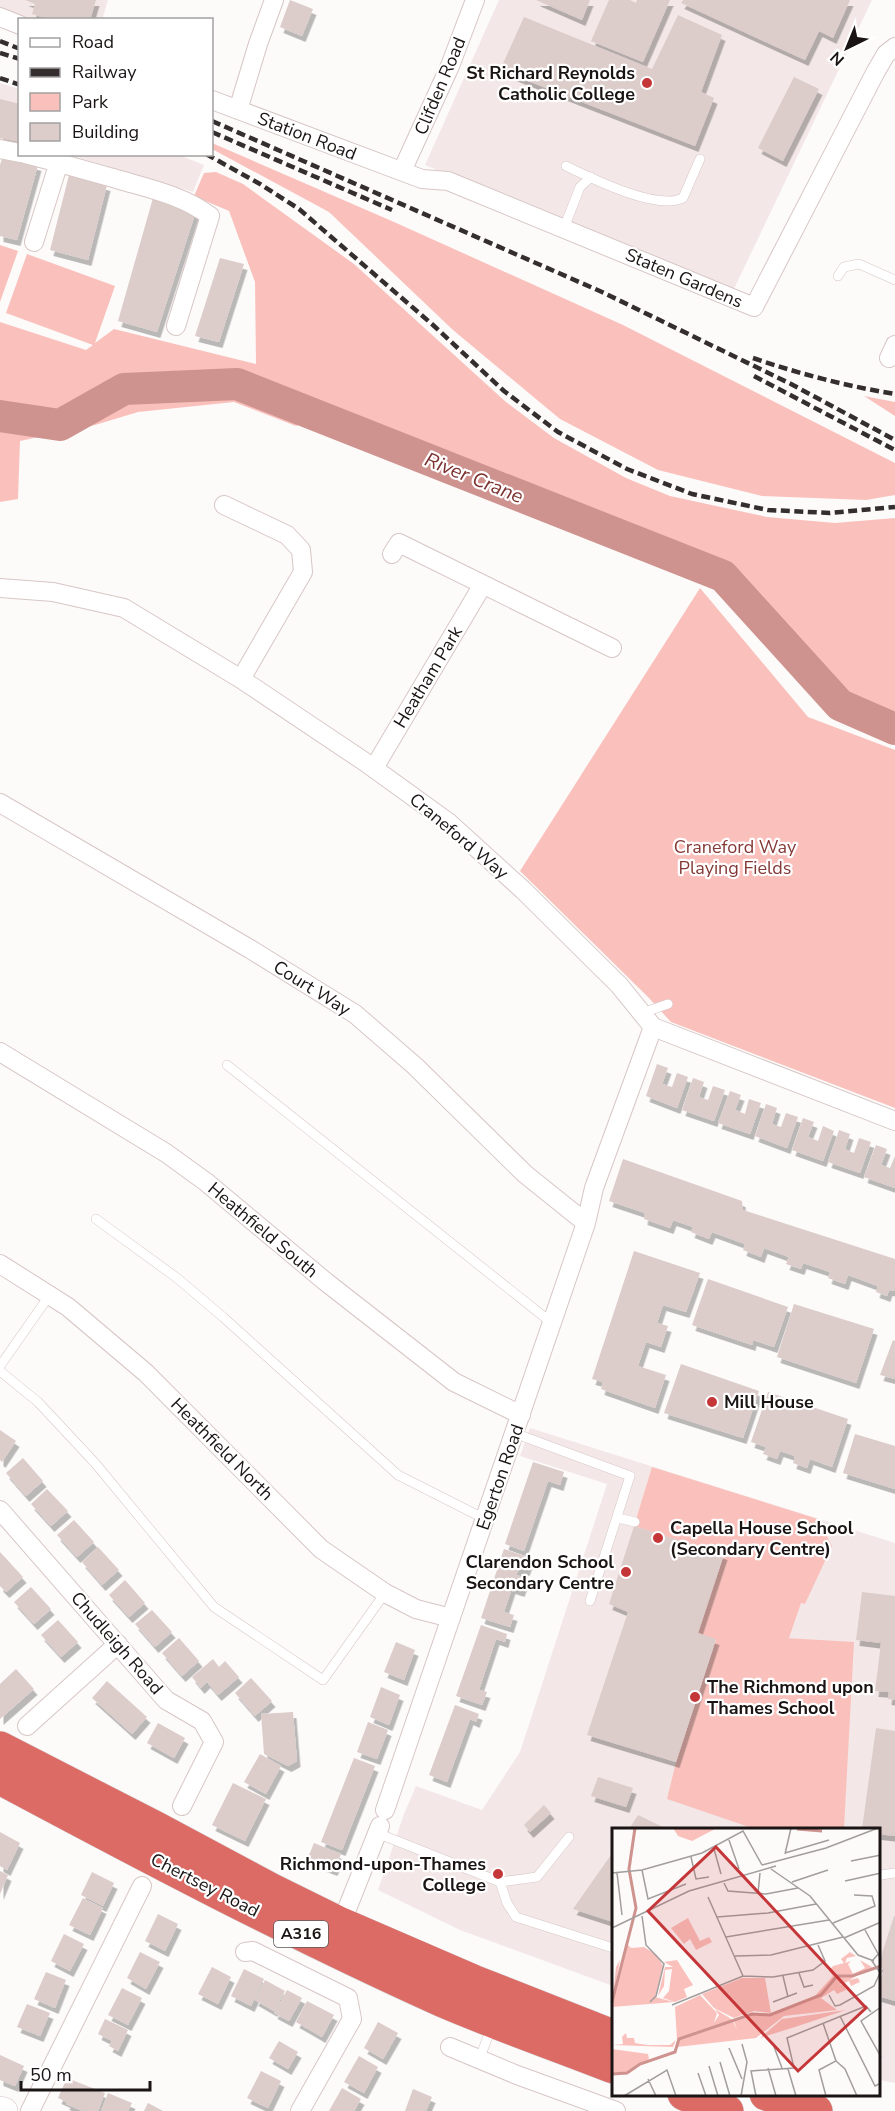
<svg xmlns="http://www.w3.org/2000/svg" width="895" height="2111" font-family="'Nunito Sans',sans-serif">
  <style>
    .built { fill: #f3e8e7 }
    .green { fill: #fac1bc }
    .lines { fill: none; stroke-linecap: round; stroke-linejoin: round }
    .river { stroke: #ce938e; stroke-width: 32 }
    .building { fill: #dcccca; filter: url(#shadow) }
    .lane-casing { stroke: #d7c7c5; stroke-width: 10 }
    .street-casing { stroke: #d7c7c5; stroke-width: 20 }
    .secondary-casing { stroke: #d7c7c5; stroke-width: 28 }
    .highway-casing { stroke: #d6d5d5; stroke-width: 34 }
    .lane { stroke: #fff; stroke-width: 9 }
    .street { stroke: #fff; stroke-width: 18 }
    .secondary { stroke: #fff; stroke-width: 27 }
    .highway { stroke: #dc6a65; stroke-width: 33 }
    .rail { stroke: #342e2e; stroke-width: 4.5; stroke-dasharray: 9 4.5; stroke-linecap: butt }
    .poi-dot { fill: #c53639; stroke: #fff; stroke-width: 2 }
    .labels { text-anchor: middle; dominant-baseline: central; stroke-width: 4.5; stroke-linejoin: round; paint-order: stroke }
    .shield { fill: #fff; stroke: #5f5a5a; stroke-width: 1.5 }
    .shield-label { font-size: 16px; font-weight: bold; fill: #1a1414 }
    .poi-label { font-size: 18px; font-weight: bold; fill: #1a1414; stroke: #fff; text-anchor: end }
    .street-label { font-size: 18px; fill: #1a1414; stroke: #fff }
    .park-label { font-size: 18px; fill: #833936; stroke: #fff }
    .water-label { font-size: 20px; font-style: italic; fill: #7b3230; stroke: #fff }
    .inset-river { fill: none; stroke: #ce938e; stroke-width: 3 }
    .inset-road { fill: none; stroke: #a29e9e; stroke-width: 1.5 }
    .view { fill: #c53639; fill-opacity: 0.15; stroke: #c53639; stroke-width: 3 }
    .inset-edge { fill: none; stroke: #1a1414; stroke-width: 3 }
  </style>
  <defs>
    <filter id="shadow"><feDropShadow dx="3.5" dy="6" stdDeviation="0" flood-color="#0004"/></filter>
  </defs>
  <rect width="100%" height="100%" fill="#fdfafa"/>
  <path class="built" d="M0 0H108L102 20 29 19 0 9Z
    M499 0H872L732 293 425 165Z
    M0 83 19 89V144L0 140Z
    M71 155H179L204 165 193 192Z
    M530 1428 895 1543V2083L879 2080 878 1829H613V1986L460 1930 378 1890 404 1814 416 1786 482 1810 520 1752 607 1484 520 1456Z"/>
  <path class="green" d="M212 143 394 222 623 325 895 463V495L866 500 762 496 658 470 560 419 453 330 329 212 212 149Z
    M216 172 243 184 354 264 506 402 554 438 626 478 670 496 767 517 835 523 895 518V717L854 699 725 569 326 415 296 426 234 402 138 412 95 425 20 441 18 499 0 502V322L86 350 93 345 6 313 27 254 115 286 95 343 114 329 256 364 255 282 229 211 194 196 204 173Z
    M0 245 18 251 0 302Z
    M864 396 895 402V416Z
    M700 588 808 717 895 750V1108L671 1022 648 997 520 871Z
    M652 1467 818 1519 832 1546 805 1604 801 1603 789 1638H786L854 1642 844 1829H769L749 1827 667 1799 676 1762 716 1640 698 1633 724 1555 634 1526Z"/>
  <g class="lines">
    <path class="river" d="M0 416 60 425 124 389 237 384 723 576 840 705 895 729"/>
  </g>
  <path class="building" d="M25 0H96L90 20H51L32 14 35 4Z
    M290 0 313 9 302 36 280 27Z
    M536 0H590L582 20Z
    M609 0H630L636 3 637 0H670L643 62 591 41Z
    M683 0H850L833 38 819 31 805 60 681 3Z
    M678 15 722 35 701 92 714 98 695 146 500 70 524 17 652 69Z
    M794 77 819 89 783 161 758 148Z
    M0 99 20 104V142L0 138Z
    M3 155 38 165 17 240 0 236V165Z
    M69 175 107 185 88 260 50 250Z
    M153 198 196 211 157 332 118 321Z
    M220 258 244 264 219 342 195 336Z
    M657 1064 668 1068 662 1084 672 1087 677 1073 688 1077 677 1108 646 1096Z
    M693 1078 704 1082 699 1097 708 1100 713 1086 725 1090 714 1121 682 1110Z
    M730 1091 741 1095 735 1110 745 1114 749 1099 761 1103 750 1134 718 1123Z
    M766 1104 777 1108 772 1124 781 1127 786 1113 798 1117 787 1148 755 1136Z
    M803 1118 814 1122 808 1137 818 1141 823 1126 834 1131 823 1161 792 1150Z
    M839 1130 850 1134 845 1149 849 1151 854 1153 859 1138 871 1142 860 1173 828 1162Z
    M876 1145 887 1149 881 1165 890 1168 895 1156V1188L864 1177Z
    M623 1159 742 1201 743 1210 895 1259V1291L889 1290 887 1296 876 1292 878 1286 848 1275 845 1284 828 1278 830 1272 803 1263 801 1269 786 1264 789 1257 764 1248 761 1257 743 1250 745 1244 712 1232 709 1239 691 1232 693 1227 673 1220 670 1228 644 1219 645 1213 609 1201Z
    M634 1251 700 1273 686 1312 663 1305 657 1323 668 1326 661 1347 646 1342 638 1366 666 1375 655 1408 601 1389 603 1382 592 1379Z
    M708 1279 788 1307 774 1347 753 1340 752 1345 692 1325Z
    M794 1304 874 1329 856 1383 777 1357Z
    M893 1340 895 1341V1379L880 1375Z
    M681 1364 759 1391 743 1438 664 1413Z
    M768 1392 848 1419 832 1467 810 1459 807 1468 793 1463 795 1456 780 1451 777 1459 763 1454 766 1447 751 1442Z
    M0 1430 16 1441 2 1462 0 1460Z
    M855 1434 895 1446V1489L843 1473Z
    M23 1458 43 1481 26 1496 6 1473Z
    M533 1462 564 1472 560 1485 548 1481 524 1551 505 1544Z
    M47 1489 68 1511 51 1526 31 1504Z
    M74 1520 94 1542 77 1557 57 1535Z
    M634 1526 724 1554 698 1633 716 1639 676 1762 587 1735 628 1612 609 1604Z
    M98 1547 119 1570 102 1585 82 1562Z
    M504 1549 531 1558 526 1570 519 1568 516 1575 526 1578 521 1591 512 1588 504 1612 514 1615 510 1627 481 1618Z
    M0 1552 23 1577 6 1592 0 1586Z
    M125 1580 145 1603 129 1617 109 1595Z
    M31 1587 51 1609 34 1624 14 1602Z
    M862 1592 895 1596V1700L888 1699 889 1692 875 1691 881 1643 856 1640Z
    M152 1610 172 1632 155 1647 135 1624Z
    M58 1620 78 1642 61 1657 41 1635Z
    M481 1625 507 1634 505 1642 496 1639 479 1690 487 1692 482 1705 456 1696Z
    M179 1638 199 1661 182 1676 162 1653Z
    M396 1642 415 1650 404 1680 384 1672Z
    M213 1659 219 1667 225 1661 239 1677 218 1695 207 1682 201 1688 192 1677Z
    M16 1669 34 1689 0 1719V1684Z
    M251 1678 272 1701 255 1716 235 1693Z
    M107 1681 147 1717 132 1734 92 1698Z
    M381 1687 400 1695 389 1725 370 1717Z
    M455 1705 479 1714 476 1722 470 1719 447 1782 429 1775Z
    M293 1712 297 1761 288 1766 264 1754 261 1714Z
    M368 1722 388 1730 377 1759 357 1752Z
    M158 1723 185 1738 174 1758 147 1743Z
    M876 1728 895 1731V1836L878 1834V1829H862Z
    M260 1754 281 1766 266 1794 244 1782Z
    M354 1758 375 1766 342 1850 321 1842Z
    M598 1777 633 1788 626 1807 591 1796Z
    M233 1783 266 1799 245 1841 212 1825Z
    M544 1805 551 1813 530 1832 524 1825Z
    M638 1815 667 1829H629Z
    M0 1832 20 1843 7 1870 0 1866Z
    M314 1843 341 1854 334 1870 307 1860Z
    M613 1852V1922L573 1909Z
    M0 1871 8 1875 0 1894Z
    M92 1872 114 1883 103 1906 81 1895Z
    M83 1898 103 1908 90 1935 69 1925Z
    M158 1914 178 1924 165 1951 145 1941Z
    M894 1916H895V2001L878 1996V1987L884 1969 878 1966Z
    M64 1934 84 1944 70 1971 51 1961Z
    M140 1952 160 1962 146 1989 127 1978Z
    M212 1967 231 1977 218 2004 198 1994Z
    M244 1969 264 1979 251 2006 231 1996Z
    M46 1972 66 1980 55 2008 34 1999Z
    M265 1980 285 1991 274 2011 255 2000Z
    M122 1988 142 1998 128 2025 108 2015Z
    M287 1990 302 1998 289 2021 274 2013Z
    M307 2001 334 2015 322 2037 296 2022Z
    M27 2004 50 2013 40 2036 17 2027Z
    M105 2019 128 2030 118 2051 109 2046 112 2041 98 2034Z
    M378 2022 398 2033 383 2059 364 2048Z
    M279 2041 298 2052 288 2069 269 2058Z
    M0 2055 24 2066 15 2086 0 2080Z
    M359 2056 378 2067 364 2093 344 2082Z
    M261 2071 281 2081 268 2108 247 2098Z
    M67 2078 105 2093 98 2111H83L66 2104 67 2102 58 2098Z
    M342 2088 361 2099 354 2111H329Z
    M413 2089 432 2097 426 2111H405Z
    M108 2093 132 2103 128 2111H101Z
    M148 2103 163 2111H144Z"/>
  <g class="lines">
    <defs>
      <path id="lane" d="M566 166C591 178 657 211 683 198L700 159
        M564 228 580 187 591 177
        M838 276 844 267 859 264 895 280
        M642 1013 668 1004
        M227 1065 552 1323
        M96 1219 177 1278 223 1317 398 1475 485 1519
        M0 1366 49 1296
        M0 1371 38 1402 95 1463 214 1607 323 1680 385 1593
        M514 1433 630 1476 590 1601
        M618 1518 635 1522
        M377 1833 500 1882 507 1903 516 1917 613 1948
        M878 1877 881 1875 895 1873
        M500 1882 537 1877 569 1837
        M479 2060 492 2026"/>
      <path id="street" d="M0 17 20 25
        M212 100 422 179 448 181 754 307 875 73 886 54 895 47
        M238 110 258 44 274 0
        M0 149 20 153
        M25 154C57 162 88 171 120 180 151 189 184 196 210 216L176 326
        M402 171 450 66 475 0
        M34 242 59 162
        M889 358 895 345
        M224 505 287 535 301 550 303 572 241 679
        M392 554 399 543 612 648
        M0 588 53 592 124 608 241 679 365 762 448 822 523 890 619 985 653 1027 895 1121
        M374 768 482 586
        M0 803 250 949 355 1014 415 1066 525 1174 586 1223
        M0 1052 166 1153 206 1182 326 1282 454 1382 521 1415
        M0 1264 68 1307 146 1373 321 1549 385 1593 416 1609 451 1618
        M0 1510 166 1700 202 1721 214 1742 182 1806
        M27 1726 118 1644
        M385 1810 586 1223 594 1188 653 1027
        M341 1924 380 1826
        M245 1952 253 1951 348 1998 352 2019 300 2111
        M450 2047 517 2075 616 2111
        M30 2111 142 1886"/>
      <path id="secondary" d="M0 2110 4 2111"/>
      <path id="highway" d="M0 1748 156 1828 272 1890 341 1924 473 1981 613 2036
        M0 1778C146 1856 292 1933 443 2001 499 2025 557 2045 613 2067
        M684 2094 727 2111
        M766 2094 816 2111"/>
    </defs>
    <use href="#lane" class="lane-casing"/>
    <use href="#street" class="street-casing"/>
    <use href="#secondary" class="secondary-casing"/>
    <use href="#highway" class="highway-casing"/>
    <use href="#lane" class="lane"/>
    <use href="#street" class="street"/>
    <use href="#secondary" class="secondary"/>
    <use href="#highway" class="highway"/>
    <path class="rail" d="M0 41 20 49
      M0 53 20 59
      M0 78 20 85
      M212 121 602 292 791 384 895 440
      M212 132 392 210
      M206 154 260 184 299 209 433 325 504 391 558 432 627 469 692 494 768 510 830 513 895 507
      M753 358C800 374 846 386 895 394
      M754 376 895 450"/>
  </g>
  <g class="poi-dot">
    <circle cx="647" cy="83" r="6"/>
    <circle cx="712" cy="1402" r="6"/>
    <circle cx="658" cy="1538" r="6"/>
    <circle cx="626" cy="1572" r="6"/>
    <circle cx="695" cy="1697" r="6"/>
    <circle cx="498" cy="1874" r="6"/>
  </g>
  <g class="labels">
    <rect class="shield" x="274" y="1921" width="54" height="26" rx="4.5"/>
    <g class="shield-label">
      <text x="301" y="1934">A316</text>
    </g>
    <g class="poi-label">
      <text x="635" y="73">St Richard Reynolds<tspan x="635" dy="21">Catholic College</tspan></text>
      <text x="724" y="1402" text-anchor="start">Mill House</text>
      <text x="670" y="1528" text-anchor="start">Capella House School<tspan x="670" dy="21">(Secondary Centre)</tspan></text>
      <text x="614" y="1562">Clarendon School<tspan x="614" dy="21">Secondary Centre</tspan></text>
      <text x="707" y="1687" text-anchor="start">The Richmond upon<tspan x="707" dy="21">Thames School</tspan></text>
      <text x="486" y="1864">Richmond-upon-Thames<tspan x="486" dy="21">College</tspan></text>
    </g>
    <g class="street-label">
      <text transform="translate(440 86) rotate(-67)">Clifden Road</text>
      <text transform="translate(307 136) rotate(21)">Station Road</text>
      <text transform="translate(684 278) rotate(23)">Staten Gardens</text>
      <text transform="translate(428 677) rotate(-59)">Heatham Park</text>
      <text transform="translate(459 836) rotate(40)">Craneford Way</text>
      <text transform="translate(312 988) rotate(32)">Court Way</text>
      <text transform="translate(263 1230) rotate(40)">Heathfield South</text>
      <text transform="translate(222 1449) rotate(45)">Heathfield North</text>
      <text transform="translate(500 1477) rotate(-71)">Egerton Road</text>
      <text transform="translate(117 1643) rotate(49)">Chudleigh Road</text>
      <text transform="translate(205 1885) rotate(27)">Chertsey Road</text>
    </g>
    <g class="park-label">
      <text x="735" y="847">Craneford Way<tspan x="735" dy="21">Playing Fields</tspan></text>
    </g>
    <g class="water-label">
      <text transform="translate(474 478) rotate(22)">River Crane</text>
    </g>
  </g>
  <g transform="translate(612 1828)">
    <rect width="268" height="268" fill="#fdfafa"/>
    <path d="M61 0H105L80 13 66 8ZM76 90 88 113 97 109 100 114 84 122 78 111 72 116 59 100ZM14 115 19 120 32 119 45 127 51 138 43 169 62 174 0 179 4 139 8 132 2 165ZM238 124 244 128 235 130 233 135 239 133 236 136 241 146 253 140 248 132 260 139 237 152 246 150 248 154 239 158 237 153 225 158 231 156 234 162 225 166 222 162 209 170 225 182 172 188 144 210 65 219 68 212 97 202 121 193 125 202 122 193 139 187 158 188 200 171 221 148 217 143 221 138 232 135 229 131ZM65 132 81 157 72 161 75 169 63 174 51 170 57 163 60 141 53 142 52 158 46 168 53 139H61L52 134ZM130 150H153L159 185 142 183 122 190 102 180 90 166ZM88 167 105 185 102 195 107 187 103 181 121 192 65 212 63 179ZM234 182 183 199 148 210 170 191ZM14 205 15 210H22L23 215 35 217H58L64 212 61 219 0 217 11 216 10 209ZM0 221 36 226 37 231 16 244 0 245Z" fill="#fac1bc"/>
    <path class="inset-river" d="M185 1 210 3M0 174 24 80 17 41 23 0M0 246 15 245 28 236 63 224 67 211 140 186 158 187 209 167 225 148H240L269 138"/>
    <path class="inset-road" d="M117 12 127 41M102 21 109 46M173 25 217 12M173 26 179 0M79 29 84 51 97 49M239 33 269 27M150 37 214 20 266 0M159 41 198 68 246 127 262 133M30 42 36 71 74 56M0 45 30 42 90 25 131 3 150 37M5 45 10 87M233 53 269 45M180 54 216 42M112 55 116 63 154 66 186 60M146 65 148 45M96 69 131 148M30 88 34 117 52 136 44 168 38 174M105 89 156 85 204 76M221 95 263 78 260 68 242 67M0 100 77 63 164 38M253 102 269 131M114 109 217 92M232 110 269 94M269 123 260 133 269 146M123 128 159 127 231 109M187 145 192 159 201 157M171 148 176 169M217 167 223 178 228 177 262 158 268 145M161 174 185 165M60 177 131 148 161 149 201 142 213 133 206 117M269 179 249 193 269 229M228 188 263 258 269 255M211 195 224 233 207 242 214 268M161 216 170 240M117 220 130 251M224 233 233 241 245 268M108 234 118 268M97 238 106 268M156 240 164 268M176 241 184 268M86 245 94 268M36 251 44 268M12 268 55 242 64 268M129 268 135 234 130 216M144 268 139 243 182 240 175 210 254 178 259 184"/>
    <path class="view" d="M104 19 254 180 186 243 36 83Z"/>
    <rect width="268" height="268" class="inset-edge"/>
  </g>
  <rect x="18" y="18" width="195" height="138" fill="#ffffff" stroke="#a3a1a1" stroke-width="1.5"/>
  <rect x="30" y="38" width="30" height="9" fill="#ffffff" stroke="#a3a1a1" stroke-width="1.5"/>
  <text x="72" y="48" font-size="18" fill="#1a1414">Road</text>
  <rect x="30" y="68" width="30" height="9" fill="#342e2e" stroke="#a3a1a1" stroke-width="1.5"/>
  <text x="72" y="78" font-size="18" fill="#1a1414">Railway</text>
  <rect x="30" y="93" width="30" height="18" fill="#fac1bc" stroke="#a3a1a1" stroke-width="1.5"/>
  <text x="72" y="108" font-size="18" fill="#1a1414">Park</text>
  <rect x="30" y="123" width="30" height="18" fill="#dcccca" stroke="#a3a1a1" stroke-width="1.5"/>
  <text x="72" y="138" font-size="18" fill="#1a1414">Building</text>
  <g transform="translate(847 48) rotate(223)" stroke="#ffffff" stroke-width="4.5" paint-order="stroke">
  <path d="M0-4.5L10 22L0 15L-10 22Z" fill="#1a1414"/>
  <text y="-9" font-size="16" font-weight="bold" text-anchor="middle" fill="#1a1414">N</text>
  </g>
  <path d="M21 2081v9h129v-9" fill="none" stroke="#1a1414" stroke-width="3"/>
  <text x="30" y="2081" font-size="18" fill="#1a1414" stroke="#ffffff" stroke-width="4.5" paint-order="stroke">50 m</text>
</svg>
